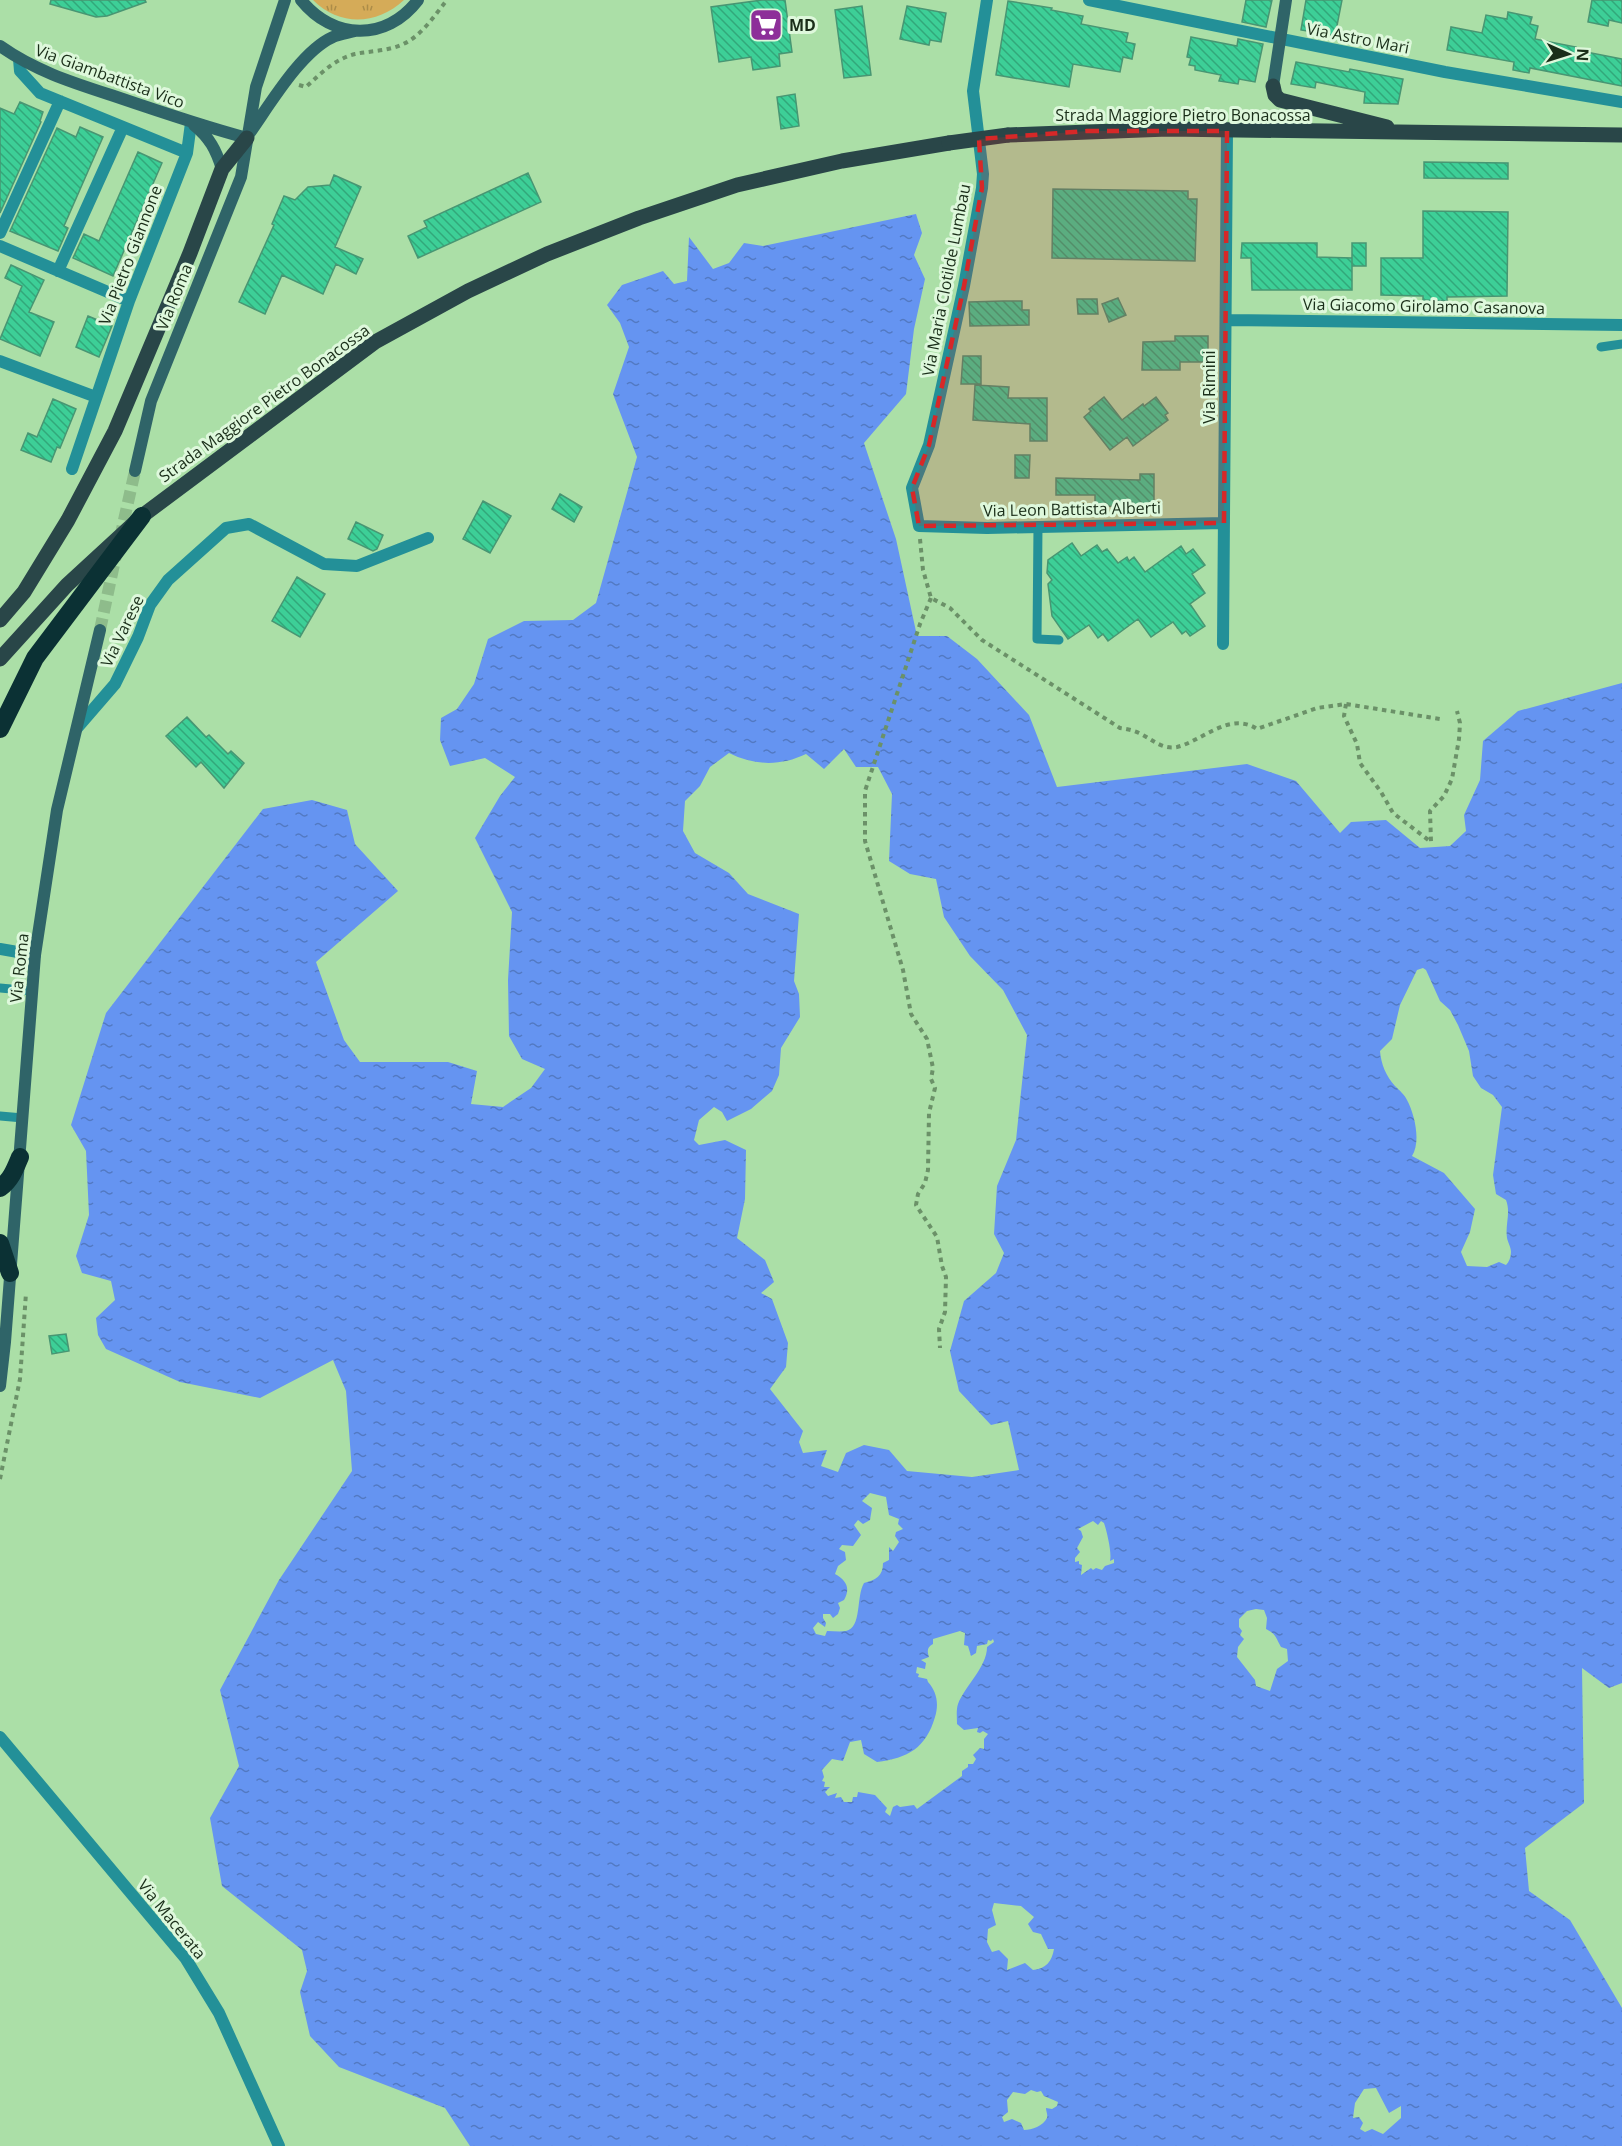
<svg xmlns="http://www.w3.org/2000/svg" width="1622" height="2146" font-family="'Open Sans',sans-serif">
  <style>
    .grass { fill: url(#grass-tufts) }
    .water { fill: url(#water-ripples); fill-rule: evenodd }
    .building { fill: url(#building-back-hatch); stroke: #489673; stroke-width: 1.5 }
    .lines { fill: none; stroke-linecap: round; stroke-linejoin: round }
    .secondary-tunnel { stroke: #8ebc8b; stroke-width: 12; stroke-dasharray: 12 6; stroke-linecap: butt }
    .path { stroke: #6b9168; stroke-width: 4; stroke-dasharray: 4.5 4.5; stroke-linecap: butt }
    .lane { stroke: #239098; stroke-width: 9 }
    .street { stroke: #239098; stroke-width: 12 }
    .secondary { stroke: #2f6468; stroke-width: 12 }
    .primary { stroke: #294648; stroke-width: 15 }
    .highway { stroke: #0b3134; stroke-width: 18 }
    .primary-bridge { stroke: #294648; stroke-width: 15 }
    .marked { fill: #d62828; fill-opacity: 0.2; stroke: #d62828; stroke-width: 4.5; stroke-dasharray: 12 8; stroke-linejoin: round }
    .labels { text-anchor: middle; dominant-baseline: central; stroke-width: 6; stroke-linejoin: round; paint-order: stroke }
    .poi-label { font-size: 16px; font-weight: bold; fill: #1a2e19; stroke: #def8dc; text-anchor: start }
    .street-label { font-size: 16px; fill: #1a2e19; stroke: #def8dc }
  </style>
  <defs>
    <pattern id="grass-tufts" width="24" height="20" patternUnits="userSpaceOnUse" patternTransform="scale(1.5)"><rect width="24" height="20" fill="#d5ab58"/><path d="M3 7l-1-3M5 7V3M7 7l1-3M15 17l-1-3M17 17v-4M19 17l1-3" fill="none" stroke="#ac8c48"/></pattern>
    <pattern id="water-ripples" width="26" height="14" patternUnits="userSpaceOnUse" patternTransform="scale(1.5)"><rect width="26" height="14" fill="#6594f1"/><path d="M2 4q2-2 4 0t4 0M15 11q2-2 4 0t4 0" fill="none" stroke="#5279c2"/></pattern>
    <pattern id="building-back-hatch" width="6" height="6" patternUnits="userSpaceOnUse" patternTransform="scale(1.5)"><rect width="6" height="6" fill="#3dcf97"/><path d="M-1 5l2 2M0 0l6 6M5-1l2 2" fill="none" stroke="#32a87a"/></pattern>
  </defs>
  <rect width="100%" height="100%" fill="#abdfa7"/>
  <path class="grass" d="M313 0H404C377 25 340 27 313 0Z"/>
  <path class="water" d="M916 214 922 233 914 255 925 279 914 329 906 394 864 443 896 539 917 636H947L977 659 1029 715 1057 787 1247 764 1296 781 1340 833 1351 822 1386 820 1420 848 1450 846 1466 831 1464 815 1480 780 1483 741 1518 711 1622 683V1683L1609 1688 1582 1668 1584 1803 1525 1848 1529 1891 1570 1920 1622 2008V2146H470L445 2108 339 2067 310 2036 300 1992 307 1971 302 1950 222 1886 210 1818 239 1766 220 1690 279 1580 352 1471 346 1391 333 1360 260 1398 180 1382 106 1349 98 1335 96 1318 115 1300 111 1281 82 1273 76 1256 89 1215 86 1151 71 1125 106 1013 263 809 312 800 347 810 355 844 398 891 316 962 344 1040 360 1062H448L477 1071 471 1104 503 1107 531 1088 545 1069 522 1059 509 1036 508 980 512 912 475 838 500 796 515 777 485 758 450 766 440 740 441 718 457 709 474 684 488 639 524 621 573 620 596 603 637 457 613 394 629 347 620 323 607 305 622 285 663 271 674 284 687 281 689 237 713 269 729 263 744 243 763 246ZM844 749 856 767H878L892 794 889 861 910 874 936 879 944 917 970 956 1003 990 1027 1035 1016 1140 997 1186 994 1234 1004 1253 996 1273 964 1301 950 1351 959 1391 991 1425 1008 1421 1019 1470 972 1477 907 1471 889 1450 864 1445 846 1453 838 1472 821 1466 827 1450 803 1453 799 1442 803 1431 770 1389 786 1367 788 1343 772 1299 761 1293 774 1282 765 1260 737 1238 745 1199 746 1150 725 1140 699 1145 694 1140 699 1120 714 1107 722 1112 727 1121 751 1109 772 1091 779 1075 781 1048 800 1017 799 994 794 981 799 914 748 894 729 873 695 853 683 831 685 801 700 786 710 767 729 753C755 766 781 766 806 754L824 769ZM1423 968 1426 970 1440 1001 1450 1010 1458 1025 1469 1051 1473 1076 1481 1088 1493 1095 1502 1107 1493 1175 1496 1194 1506 1200C1511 1213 1505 1224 1507 1238 1508 1243 1511 1247 1511 1252 1511 1257 1509 1262 1506 1265L1499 1262 1487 1267 1467 1266 1461 1252 1470 1232 1475 1209 1444 1173 1412 1156C1421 1142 1415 1115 1407 1100 1405 1095 1399 1090 1395 1086 1386 1076 1381 1064 1380 1051L1392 1039 1400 1005 1417 970ZM870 1493 886 1497 889 1515 899 1519 898 1524 903 1529 896 1532 895 1536 899 1542 893 1551 889 1547V1560L883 1563C883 1576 876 1580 864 1583 856 1596 862 1628 846 1631 840 1632 833 1631 827 1631L825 1636 816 1634 813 1628 818 1622 825 1627 826 1623 823 1618V1614H830L833 1618 838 1614 840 1608 838 1603 844 1600C851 1588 846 1580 835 1574L838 1566 846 1560 845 1552 839 1549 842 1545 853 1546 861 1535 854 1525 858 1520 863 1524 870 1520 872 1508 862 1501ZM1093 1521 1098 1525 1101 1521 1104 1523C1107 1532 1112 1553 1110 1561L1114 1559V1563L1105 1566 1102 1570 1096 1568 1093 1570 1091 1568 1081 1575 1082 1565 1079 1564V1561L1075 1562V1558L1080 1552 1077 1548 1083 1537 1081 1531 1078 1529ZM1256 1609 1264 1610 1267 1618 1266 1629C1276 1634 1276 1638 1281 1647L1287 1649 1288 1661 1277 1669 1270 1691 1256 1686 1255 1680 1237 1657 1238 1647 1244 1639 1240 1635 1242 1631 1239 1627V1619L1247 1611ZM960 1631 965 1633 964 1645 968 1646 971 1656 976 1653 977 1646 987 1644 988 1640 991 1641 993 1639 994 1642 987 1647C987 1667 965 1686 958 1704 956 1710 957 1718 957 1724L964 1730 978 1728 977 1732 980 1733 983 1731 988 1734 984 1739V1749L980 1748 973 1755 976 1759 973 1764H968V1767L962 1771V1776L917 1809 914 1805 900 1807 897 1805 893 1807 890 1816 885 1812 887 1808 875 1795 858 1792 857 1797H853L852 1802H844L841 1797 835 1798 837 1793 828 1796 825 1792 830 1787H824L825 1782 822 1781 824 1777 822 1770 832 1759 843 1761 850 1742 861 1740 864 1754 877 1762C908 1758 926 1748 935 1717 939 1704 937 1692 928 1682L927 1679 918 1677 919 1674 916 1673 917 1667 925 1669 926 1663 921 1660 929 1657C927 1651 927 1647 933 1644V1639ZM994 1903 1021 1906 1034 1917 1028 1924 1033 1932 1041 1934 1048 1949H1054C1052 1961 1046 1969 1033 1970L1025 1963 1007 1970 1008 1959 999 1950 992 1952 987 1942 988 1929 996 1925 992 1910ZM1376 2088 1389 2113 1401 2106V2118L1383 2134 1372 2129 1365 2132 1360 2129 1363 2123 1359 2117 1353 2118 1355 2103 1364 2089ZM1031 2090 1037 2092 1041 2091 1044 2096 1058 2102 1057 2106 1052 2109 1046 2108C1046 2111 1048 2115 1047 2118 1043 2126 1032 2130 1024 2130L1021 2123 1012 2119 1004 2122 1002 2117 1008 2112 1007 2100 1013 2092 1025 2094Z"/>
  <path class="building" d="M51 0H145L146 2 107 16 96 17 50 4Z
    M762 0H785L792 52 779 54 780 66 753 70 751 57 719 62 711 7Z
    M1246 0H1272L1266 27 1242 22Z
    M1306 0H1342L1335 36 1301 30Z
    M1592 0H1622V23L1609 20 1608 26 1588 22Z
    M1008 1 1052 8 1051 10 1083 16 1081 24 1128 33 1126 42 1135 44 1132 59 1123 57 1120 72 1073 64 1069 87 996 75Z
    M862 6 871 75 844 78 835 10Z
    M907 6 946 13 941 42 930 40 929 45 900 39Z
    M1508 12 1532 17 1530 24 1538 26 1535 39 1576 47V50L1622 59V86L1530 68 1529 73 1513 70 1514 62 1447 50 1451 27 1482 33 1486 15 1507 19Z
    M1191 37 1237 46 1238 39 1263 44 1255 82 1239 79 1238 84 1219 81 1221 75 1195 70V66L1189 65 1191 58 1187 57Z
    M1296 62 1349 72 1350 69 1403 79 1398 104 1364 103 1365 92 1316 82 1315 88 1291 84Z
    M795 94 799 126 781 129 777 97Z
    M20 102 43 112 40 121 41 122 0 213V108L14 114Z
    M80 127 103 137 64 226 68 228 58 251 10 231 57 128 76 137Z
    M138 152 162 163 113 276 73 258 84 234 99 241Z
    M1424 162 1508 163V179L1424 178Z
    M528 173 541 202 418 258 408 236 427 227 424 221Z
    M334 175 361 187 335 247 363 259 356 274 336 264 323 294 282 275 265 314 239 302 274 225 272 224 284 196 295 200 308 187 330 185Z
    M1053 189 1188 191V199H1197L1195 261 1052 258Z
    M1423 211 1508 212 1507 296 1447 297V301L1423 300V296L1381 295V258H1423Z
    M1242 243H1317V257L1352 258V290H1252L1251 258H1241Z
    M1352 243H1366V266H1352Z
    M11 265 44 280 29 312 54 322 40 356 0 339 22 286 5 278Z
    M1118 298 1126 315 1109 322 1102 304Z
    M1077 299H1097L1098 314H1078Z
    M1003 301H1022V310H1029V325L970 326 969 302Z
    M88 316 112 326 99 357 76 347Z
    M1175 336H1208V362H1180V370H1142L1143 342 1175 341Z
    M963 356H981V384H961Z
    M975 385 1009 387 1008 398H1047V441H1030V424L973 420Z
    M1104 397 1122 420 1143 404 1144 406 1156 397 1168 413 1165 415 1168 420 1133 446 1127 437 1110 450 1084 417 1091 411 1089 409Z
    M53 399 76 409 60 448 57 447 51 462 21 450 28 433 37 437Z
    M1015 455H1030L1029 478H1015Z
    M1140 474H1154V507L1095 506V495H1056V478L1140 480Z
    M560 494 582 507 574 522 552 509Z
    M483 501 511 516 490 553 463 539Z
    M356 522 383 535 377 549 373 551 348 539Z
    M1072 543 1081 556 1097 545 1102 552 1107 549 1118 563 1127 557 1129 561 1134 557 1145 572 1181 546 1186 554 1193 549 1205 565 1192 574 1205 593 1190 604 1205 626 1190 636 1186 631 1182 634 1173 622 1151 637 1138 619 1108 641 1103 634 1098 638 1089 625 1068 639 1052 616 1048 584 1052 580 1047 573 1048 560Z
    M297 577 325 594 300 637 272 621Z
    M187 717 206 737 209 735 228 754 231 751 244 763 224 788 201 762 196 767 166 736Z
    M66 1334 69 1351 52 1354 49 1336Z"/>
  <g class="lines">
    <path class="secondary-tunnel" d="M120 538 135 471
      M100 630 116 555"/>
    <path class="path" d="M299 85 306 87C321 73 335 59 355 54 370 51 387 51 401 45 421 37 434 16 447 0
      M920 539 923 570 931 598 950 608 982 640 1120 728C1126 729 1133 730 1139 733 1152 739 1162 750 1177 747 1202 741 1230 711 1257 729L1317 708 1346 704 1440 719
      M931 598 920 624 865 791V841L903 970 911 1014 927 1039 933 1068 931 1079 935 1088 929 1113 928 1170 925 1183 918 1194 916 1205 937 1237 942 1266 946 1277 945 1312 939 1329 940 1348
      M1346 704 1344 716 1357 744 1360 763 1381 792 1393 813 1431 842 1430 811 1444 796 1452 779 1459 739 1460 723 1457 711
      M0 1479 20 1379 26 1293"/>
    <path class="lane" d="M1601 347 1622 344
      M1038 526 1037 639 1059 640
      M0 988 33 991
      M0 1116 23 1118"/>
    <path class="street" d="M987 0 973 91 983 174 982 188 964 286 929 445 912 488 919 526 987 528 1224 523
      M1089 0 1445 72 1622 102
      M19 59 20 71 40 93 187 153
      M0 233 60 101
      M0 246 129 301
      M58 271 123 127
      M1226 320 1622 325
      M0 361 96 397
      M72 469 129 301 187 153 191 123
      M1223 644 1227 131
      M77 728 115 684 138 637 150 605 168 580 226 528 249 524 324 564 357 566 428 538
      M0 949 35 955
      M0 1737 186 1959 219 2013 279 2146"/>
    <path class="secondary" d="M301 0C333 40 386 42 418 0
      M0 46C35 71 74 83 114 96 158 111 202 126 247 138
      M1273 86 1286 0
      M194 125C210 138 216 150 222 169
      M249 134C269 106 301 51 333 37 339 34 348 33 355 31
      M135 471 151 401 241 177 256 87 285 0
      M0 1386 5 1342 35 955 57 810 100 630"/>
    <path class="primary" d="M1273 86 1275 95 1280 100 1387 127
      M1008 135 1168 129 1622 135
      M0 620 24 592 68 520 115 431 190 253 222 169 247 138
      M0 659 67 585 142 516 375 342 468 291 547 254 639 218 737 185 842 161 949 143"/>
    <path class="highway" d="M0 729 35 658 142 516
      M0 1188C11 1180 15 1169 20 1157
      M0 1243 10 1273"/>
    <path class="primary-bridge" d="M949 143 1008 135"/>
  </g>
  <path class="marked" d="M1087 131H1227L1224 523 919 526 912 488 929 445 964 286 982 188 979 139Z"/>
  <defs>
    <symbol id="supermarket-square" viewBox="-11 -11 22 22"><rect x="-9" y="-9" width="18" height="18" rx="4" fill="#8d2f99" stroke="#def8dc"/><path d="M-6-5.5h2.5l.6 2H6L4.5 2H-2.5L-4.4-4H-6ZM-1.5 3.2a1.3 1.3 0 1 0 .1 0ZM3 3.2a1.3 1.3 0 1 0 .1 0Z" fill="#fff"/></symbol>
  </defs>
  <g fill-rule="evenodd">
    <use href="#supermarket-square" x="747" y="6" width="38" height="38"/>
  </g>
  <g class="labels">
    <g class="poi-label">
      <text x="789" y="25">MD</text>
    </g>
    <g class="street-label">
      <text transform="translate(1358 38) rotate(11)">Via Astro Mari</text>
      <text transform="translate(110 76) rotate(20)">Via Giambattista Vico</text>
      <text x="1183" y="115">Strada Maggiore Pietro Bonacossa</text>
      <text transform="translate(130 255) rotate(-69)">Via Pietro Giannone</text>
      <text transform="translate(946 280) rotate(-79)">Via Maria Clotilde Lumbau</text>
      <text transform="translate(174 297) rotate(-68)">Via Roma</text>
      <text transform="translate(1424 306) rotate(1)">Via Giacomo Girolamo Casanova</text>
      <text transform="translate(1209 387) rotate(-90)">Via Rimini</text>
      <text transform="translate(264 403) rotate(-36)">Strada Maggiore Pietro Bonacossa</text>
      <text transform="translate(1072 509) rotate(-1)">Via Leon Battista Alberti</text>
      <text transform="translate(122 631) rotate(-64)">Via Varese</text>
      <text transform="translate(19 968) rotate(-84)">Via Roma</text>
      <text transform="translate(172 1919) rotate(51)">Via Macerata</text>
    </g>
  </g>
  <g transform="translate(1568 54) rotate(93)" stroke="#def8dc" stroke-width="4.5" paint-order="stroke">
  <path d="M0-4.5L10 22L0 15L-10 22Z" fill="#1a2e19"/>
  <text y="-9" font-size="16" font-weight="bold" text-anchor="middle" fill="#1a2e19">N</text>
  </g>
</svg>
